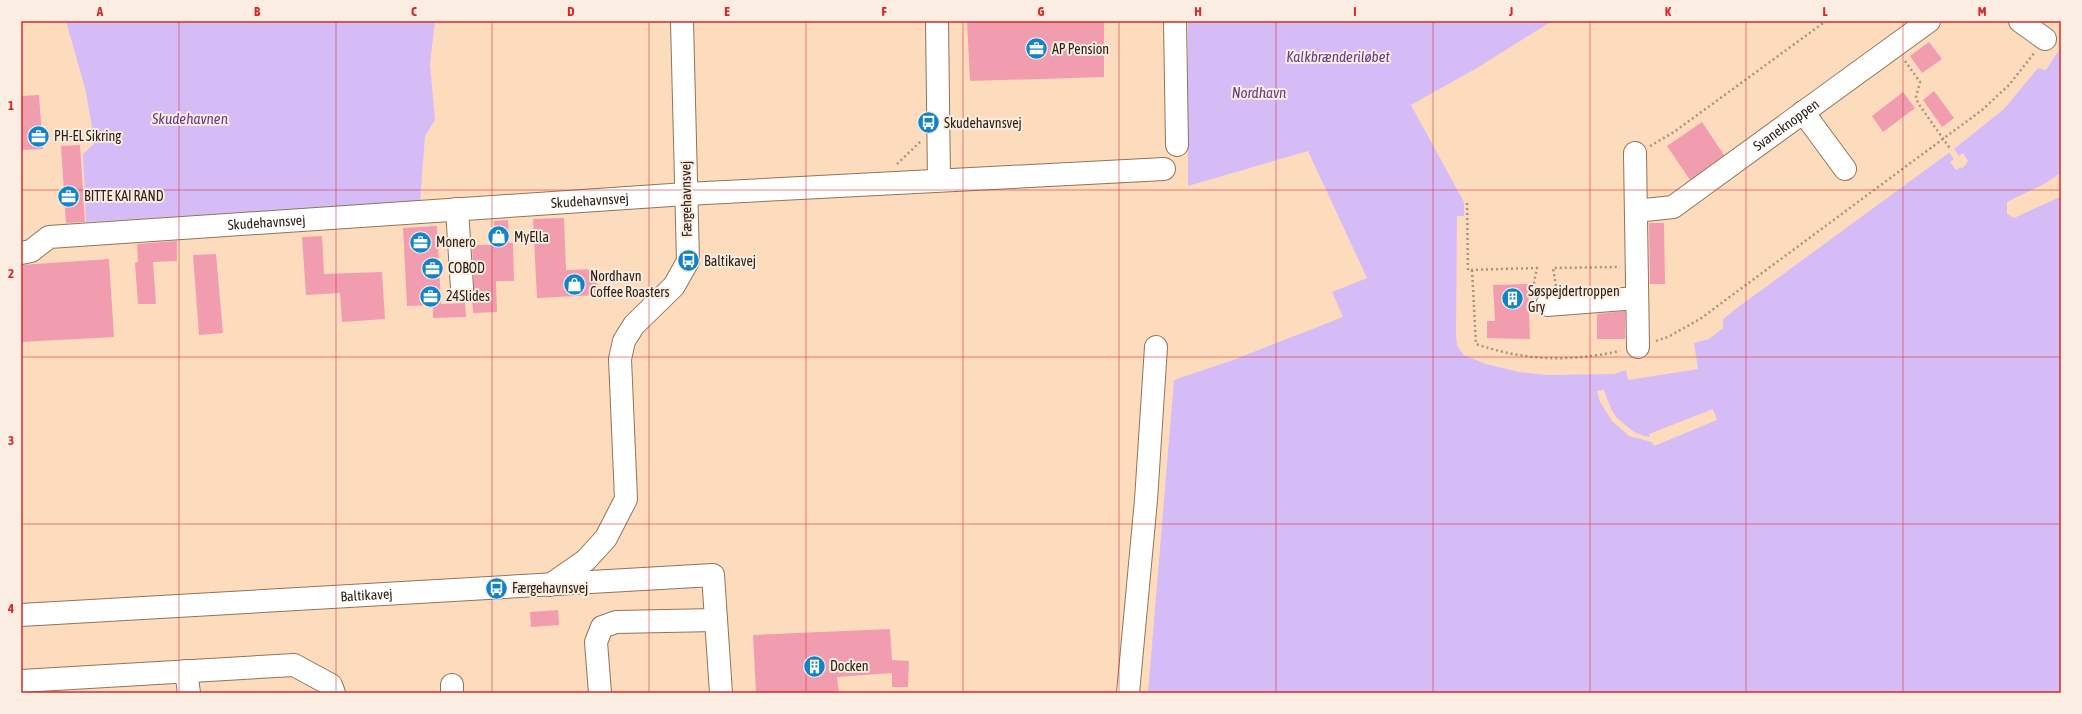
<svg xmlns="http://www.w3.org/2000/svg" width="2082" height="714" font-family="'Asap Condensed',sans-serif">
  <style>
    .water { fill: #d6bcf6 }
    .pier { fill: #fddcbe }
    .building { fill: #f29cb0 }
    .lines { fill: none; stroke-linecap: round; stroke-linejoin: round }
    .minor-casing { stroke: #917458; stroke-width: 24 }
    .path { stroke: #aa927b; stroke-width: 2.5; stroke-dasharray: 2 3; stroke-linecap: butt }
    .minor { stroke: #fff; stroke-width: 22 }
    .grid { fill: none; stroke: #d62828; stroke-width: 1; stroke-opacity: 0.55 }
    .labels { text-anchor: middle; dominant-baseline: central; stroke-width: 4; stroke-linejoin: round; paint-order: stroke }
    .poi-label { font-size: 14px; fill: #2d2116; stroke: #fbede1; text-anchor: start }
    .street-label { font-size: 14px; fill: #2d2116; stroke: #fbede1 }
    .water-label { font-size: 15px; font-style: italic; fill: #643a8d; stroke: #fbede1 }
    .neatline { fill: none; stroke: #d62828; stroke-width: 1.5 }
    .grid-label { font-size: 13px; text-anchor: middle; font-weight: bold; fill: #d62828 }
  </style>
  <rect width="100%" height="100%" fill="#fddcbe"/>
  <path class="water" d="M66 21H435L430 64 435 120 425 136 420 202 86 222 83 154 95 143 85 88Z
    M1188 21H1552L1477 68 1411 105 1464 202V216H1457L1456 335 1457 346 1464 355 1486 364 1519 372 1548 375 1614 374 1626 370 1628 380 1698 369 1694 343 1709 339 1723 328V319L1741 305 1954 149 2004 109 2038 68 2046 70 2061 47V693H1148L1174 380 1233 360 1343 317 1332 292 1367 278 1308 151 1188 186Z"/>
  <path class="pier" d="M1954 149 1959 156 1963 153 1968 161 1962 169 1961 167 1956 170 1950 162 1954 159 1949 152Z
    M2061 173 2060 197 2014 218 2007 214V202L2044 184Z
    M1604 390 1611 409 1617 418 1634 432 1644 436 1650 437 1649 434 1713 409 1717 420 1654 446 1652 442 1629 436 1612 421 1600 402 1597 391Z"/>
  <path class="building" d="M967 21H1104V77L970 81Z
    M1929 42 1942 59 1922 73 1910 56Z
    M1934 91 1954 118 1942 127 1923 100Z
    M1903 92 1915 108 1883 132 1872 116Z
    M39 95 43 149 21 150V96Z
    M1702 122 1724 155 1690 180 1667 146Z
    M80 145 85 222 66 223 61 146Z
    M564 218 566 270 597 269 598 295 537 298 533 219Z
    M508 220 509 243H513L514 281H496L497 312 473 313 472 295 474 287 472 245H495L494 221Z
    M1649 223H1664L1665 284H1650Z
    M437 226 441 304 465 303 466 317 433 318V305L407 306 403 228Z
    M322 236 324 274 382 272 385 319 342 322 340 293 306 295 302 237Z
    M177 241V261L153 262 156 304H138L135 263 138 262 137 244Z
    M216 254 223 333 199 335 193 255Z
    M109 259 114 337 21 342V265Z
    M1528 284 1530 339 1487 338V321H1495L1493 285Z
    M1625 311V339H1597V314Z
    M558 610 559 625 531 627 530 612Z
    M890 629 892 660 909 661 908 687H892V673L837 677 839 693H756L753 635Z"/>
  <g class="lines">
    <defs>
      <g id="minor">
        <path d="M937 21 939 180"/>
        <path d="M1175 21 1177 145"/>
        <path d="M2020 21 2045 39"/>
        <path d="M1803 112 1845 169"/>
        <path d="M1635 153 1638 347"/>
        <path d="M457 209 462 288"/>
        <path id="s1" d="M1636 211 1673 207 1929 21"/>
        <path id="s2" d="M21 253 31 251 49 237 686 194 1164 169"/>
        <path d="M1547 305 1637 298"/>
        <path d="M550 585 586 560 606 538 626 499 620 359 624 341 634 325 674 286 688 261 682 21"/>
        <path id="s3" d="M21 615 713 575 721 693"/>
        <path d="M186 671 189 693"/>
        <path d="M21 681 294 665 331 685 334 693"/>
        <path d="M452 685V693"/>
        <path d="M600 693 596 642 602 627 616 622 716 620"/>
        <path d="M1128 693 1146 500 1156 347"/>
      </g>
    </defs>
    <use href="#minor" class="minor-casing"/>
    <path class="path" d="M1905 61 1920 82 1916 97 1918 103 1951 150
      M1650 146 1674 132 1826 21
      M897 164 921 141
      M1467 203 1468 270 1537 268 1534 282 1536 292
      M1472 270 1476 344C1525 361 1569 362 1620 351
      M1556 286 1553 268 1620 267
      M1656 341 1668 337 1700 319 1982 110 2009 85 2035 52"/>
    <use href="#minor" class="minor"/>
  </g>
  <path class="grid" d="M179 21V693M336 21V693M492 21V693M649 21V693M806 21V693M963 21V693M1119 21V693M1276 21V693M1433 21V693M1590 21V693M1746 21V693M1903 21V693M21 190H2061M21 357H2061M21 524H2061"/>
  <defs>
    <symbol id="office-disc" viewBox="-11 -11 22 22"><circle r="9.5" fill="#0f83cc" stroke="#fbede1"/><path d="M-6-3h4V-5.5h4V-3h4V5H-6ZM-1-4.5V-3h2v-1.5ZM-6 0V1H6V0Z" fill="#fff"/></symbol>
    <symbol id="bus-disc" viewBox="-11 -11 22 22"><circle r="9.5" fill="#0f83cc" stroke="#fbede1"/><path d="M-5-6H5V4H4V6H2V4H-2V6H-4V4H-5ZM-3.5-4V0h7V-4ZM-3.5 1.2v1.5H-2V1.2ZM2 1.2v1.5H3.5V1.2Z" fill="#fff"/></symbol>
    <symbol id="shop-disc" viewBox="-11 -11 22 22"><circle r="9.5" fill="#0f83cc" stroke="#fbede1"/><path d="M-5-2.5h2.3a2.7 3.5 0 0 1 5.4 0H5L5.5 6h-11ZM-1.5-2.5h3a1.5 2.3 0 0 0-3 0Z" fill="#fff"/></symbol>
    <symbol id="building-disc" viewBox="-11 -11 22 22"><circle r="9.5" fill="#0f83cc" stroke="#fbede1"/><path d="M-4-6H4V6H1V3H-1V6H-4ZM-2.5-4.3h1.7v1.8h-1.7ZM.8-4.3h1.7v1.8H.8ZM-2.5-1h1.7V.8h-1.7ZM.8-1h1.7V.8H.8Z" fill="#fff"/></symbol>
  </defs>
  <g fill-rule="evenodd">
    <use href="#office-disc" x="1024" y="36" width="25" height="25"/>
    <use href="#bus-disc" x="916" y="110" width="25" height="25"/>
    <use href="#office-disc" x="26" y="124" width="25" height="25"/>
    <use href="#office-disc" x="56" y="184" width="25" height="25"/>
    <use href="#shop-disc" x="486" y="224" width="25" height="25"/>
    <use href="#office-disc" x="408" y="230" width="25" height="25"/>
    <use href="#bus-disc" x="676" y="248" width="25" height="25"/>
    <use href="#office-disc" x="420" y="256" width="25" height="25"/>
    <use href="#shop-disc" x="562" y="272" width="25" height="25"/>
    <use href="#office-disc" x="418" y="284" width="25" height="25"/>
    <use href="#building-disc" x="1500" y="286" width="25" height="25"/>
    <use href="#bus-disc" x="484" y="576" width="25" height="25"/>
    <use href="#building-disc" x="802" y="654" width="25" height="25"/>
  </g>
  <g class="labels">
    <g class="poi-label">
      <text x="1052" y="49">AP Pension</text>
      <text x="944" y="123">Skudehavnsvej</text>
      <text x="54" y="136">PH-EL Sikring</text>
      <text x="84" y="196">BITTE KAI RAND</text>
      <text x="514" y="237">MyElla</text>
      <text x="436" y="242">Monero</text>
      <text x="704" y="261">Baltikavej</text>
      <text x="448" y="268">COBOD</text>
      <text x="590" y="276">Nordhavn<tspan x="590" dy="16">Coffee Roasters</tspan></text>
      <text x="1528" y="291">Søspejdertroppen<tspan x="1528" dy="16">Gry</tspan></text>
      <text x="446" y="296">24Slides</text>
      <text x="512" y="588">Færgehavnsvej</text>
      <text x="830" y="666">Docken</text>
    </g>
    <g class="street-label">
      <text stroke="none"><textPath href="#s1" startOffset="177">Svaneknoppen</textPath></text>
      <text transform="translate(686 199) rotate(-91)">Færgehavnsvej</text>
      <text stroke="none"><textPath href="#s2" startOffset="575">Skudehavnsvej</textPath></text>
      <text stroke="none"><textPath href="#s2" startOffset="251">Skudehavnsvej</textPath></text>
      <text stroke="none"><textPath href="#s3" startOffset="346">Baltikavej</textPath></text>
    </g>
    <g class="water-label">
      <text x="1338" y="56">Kalkbrænderiløbet</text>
      <text x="1259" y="92">Nordhavn</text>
      <text x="190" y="118">Skudehavnen</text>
    </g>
  </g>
  <rect width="2082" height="714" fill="none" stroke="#fbede1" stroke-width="44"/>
  <rect x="22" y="22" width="2038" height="670" class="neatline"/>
  <g class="grid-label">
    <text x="100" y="16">A</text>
    <text x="257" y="16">B</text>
    <text x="414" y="16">C</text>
    <text x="571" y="16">D</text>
    <text x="727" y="16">E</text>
    <text x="884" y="16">F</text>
    <text x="1041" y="16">G</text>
    <text x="1198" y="16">H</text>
    <text x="1355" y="16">I</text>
    <text x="1511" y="16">J</text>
    <text x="1668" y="16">K</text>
    <text x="1825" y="16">L</text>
    <text x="1982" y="16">M</text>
    <text x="11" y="110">1</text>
    <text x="11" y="278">2</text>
    <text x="11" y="445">3</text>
    <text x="11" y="613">4</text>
  </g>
</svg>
